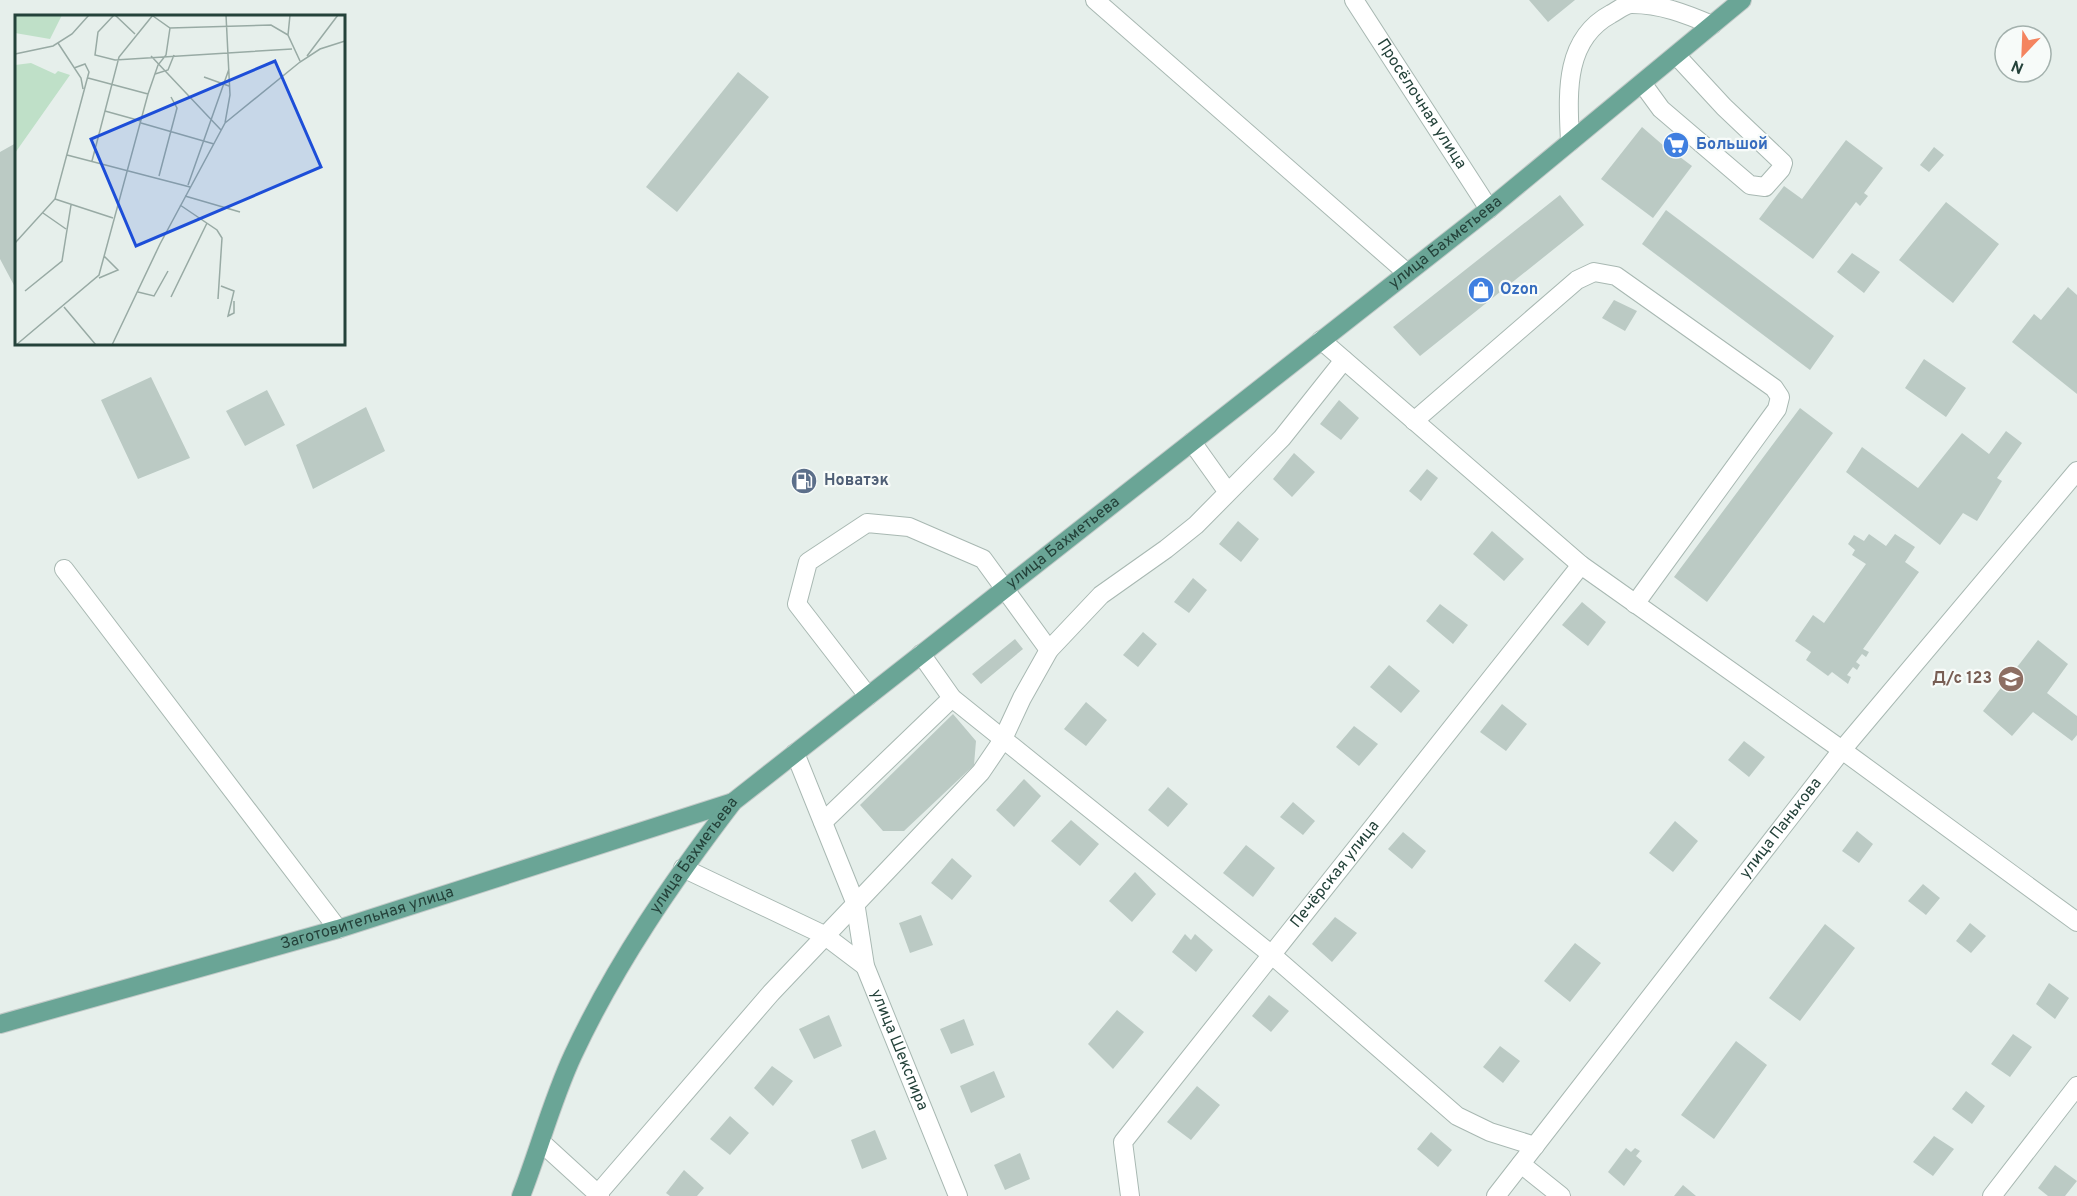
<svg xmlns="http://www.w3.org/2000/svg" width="2077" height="1196" font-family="Overpass,sans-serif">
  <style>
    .building { fill: #bbcac4 }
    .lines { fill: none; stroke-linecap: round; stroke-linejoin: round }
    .minor-casing { stroke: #a8b8b2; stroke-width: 20 }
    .major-casing { stroke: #c2cac8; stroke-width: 20 }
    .minor { stroke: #fff; stroke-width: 18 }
    .major { stroke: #6aa596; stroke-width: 18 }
    .labels { text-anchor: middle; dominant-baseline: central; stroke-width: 4.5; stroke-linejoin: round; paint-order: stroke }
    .street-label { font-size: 16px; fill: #24423a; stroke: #f7fbf9 }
    .shop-label { font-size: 16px; font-weight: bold; fill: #366cbe; stroke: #f7fbf9; text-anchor: start }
    .service-label { font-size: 16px; font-weight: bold; fill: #4e5e75; stroke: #f7fbf9; text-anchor: start }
    .education-label { font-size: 16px; font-weight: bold; fill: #785e54; stroke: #f7fbf9; text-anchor: end }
    .inset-road { fill: none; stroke: #98aaa4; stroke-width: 1.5 }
    .view { fill: #1d4ed8; fill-opacity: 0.15; stroke: #1d4ed8; stroke-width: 3 }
    .inset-edge { fill: none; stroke: #24423a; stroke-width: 3 }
  </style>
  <rect width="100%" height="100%" fill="#e6efeb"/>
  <path class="building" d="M1529 0H1575L1548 22Z
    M738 72 769 97 677 212 646 187Z
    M1642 127 1664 146 1671 140 1681 145 1676 154 1692 166 1653 218 1601 179Z
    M1846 140 1883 168 1864 193 1868 196 1860 206 1856 202 1813 259 1759 219 1784 186 1802 199Z
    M16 143V289L0 259V152Z
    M1934 147 1944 155 1929 172 1920 165Z
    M1560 195 1584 225 1420 356 1393 327Z
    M1946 202 1999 244 1953 303 1899 260Z
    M1666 210 1834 336 1810 370 1642 244Z
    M1852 253 1880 272 1864 293 1837 272Z
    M2068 287 2077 295V394L2012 342 2034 314 2041 320Z
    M1614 300 1637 311 1625 331 1602 318Z
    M1924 359 1966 388 1946 417 1905 388Z
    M151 377 190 458 138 479 101 400Z
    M267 390 285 425 245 446 226 411Z
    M1339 400 1359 418 1341 440 1320 424Z
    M366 407 385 451 313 489 296 445Z
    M1800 408 1833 433 1707 602 1674 577Z
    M2006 431 2022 443 1997 478 2002 481 1977 521 1963 513 1940 545 1846 472 1862 447 1918 488 1962 433 1989 454Z
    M1294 453 1315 472 1292 497 1273 479Z
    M1427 469 1438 478 1421 501 1409 491Z
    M808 470 818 481 803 494 793 484Z
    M1238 521 1259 539 1241 562 1219 544Z
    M1492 531 1524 559 1504 581 1473 554Z
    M1869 534 1886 546 1895 534 1915 547 1905 562 1919 572 1863 649 1869 652 1866 657 1862 654 1856 662 1860 665 1857 670 1853 667 1847 675 1851 677 1848 684 1832 672 1828 676 1806 660 1811 652 1795 641 1813 615 1824 623 1866 564 1852 555 1855 550 1848 544 1854 535 1864 541Z
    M1193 578 1207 590 1189 613 1174 602Z
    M1582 602 1606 622 1588 646 1562 625Z
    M1440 604 1468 625 1453 644 1426 621Z
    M1143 632 1157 644 1138 667 1123 655Z
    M1015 639 1023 649 981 684 972 674Z
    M2038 640 2068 664 2047 693 2077 716V735L2072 741 2033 712 2012 736 1983 711Z
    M1389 665 1420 691 1401 713 1370 687Z
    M1086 702 1107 720 1086 746 1064 729Z
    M1502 704 1527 724 1506 751 1480 732Z
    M953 714 976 741 974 765 904 831H883L860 805Z
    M1354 726 1378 744 1359 766 1336 747Z
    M1744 741 1765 757 1749 777 1728 760Z
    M1024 779 1041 796 1014 827 996 810Z
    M1168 787 1188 804 1168 827 1148 810Z
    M1293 802 1315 821 1303 835 1280 817Z
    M1071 820 1099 844 1080 866 1051 841Z
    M1675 821 1698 841 1673 872 1649 853Z
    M1857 831 1873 844 1859 863 1842 851Z
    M1403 832 1426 851 1412 869 1388 849Z
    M1246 845 1275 868 1253 897 1223 873Z
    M952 858 972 876 952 900 931 883Z
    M1135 872 1156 894 1132 922 1109 901Z
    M1923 884 1940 898 1926 915 1908 901Z
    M921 915 933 945 910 953 899 923Z
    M1335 917 1357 933 1332 962 1312 944Z
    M1970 923 1986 936 1971 953 1956 941Z
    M1825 924 1855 948 1800 1021 1769 998Z
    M1185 934 1191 940 1195 934 1213 950 1196 972 1172 952Z
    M1575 943 1601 963 1570 1002 1544 981Z
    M2049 983 2069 998 2055 1019 2036 1004Z
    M1269 995 1289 1011 1271 1032 1252 1016Z
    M1117 1010 1144 1032 1113 1069 1088 1044Z
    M829 1015 842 1046 814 1059 799 1029Z
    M964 1019 974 1045 951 1054 940 1029Z
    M2013 1034 2032 1047 2010 1077 1991 1064Z
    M1736 1041 1767 1065 1714 1139 1681 1115Z
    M1500 1046 1520 1061 1503 1083 1483 1067Z
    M772 1066 793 1081 773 1106 754 1088Z
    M994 1071 1005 1097 971 1113 960 1086Z
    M1197 1086 1220 1105 1191 1140 1167 1122Z
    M1966 1091 1985 1106 1972 1124 1952 1109Z
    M730 1116 749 1133 730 1155 710 1139Z
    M875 1130 887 1159 862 1169 851 1140Z
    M1431 1132 1452 1150 1438 1167 1417 1149Z
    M1934 1136 1954 1149 1933 1176 1913 1162Z
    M1626 1148 1631 1152 1635 1148 1640 1151 1636 1156 1642 1161 1624 1186 1608 1172Z
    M1020 1153 1030 1179 1005 1190 994 1165Z
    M2055 1165 2077 1181 2065 1196H2048L2038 1188Z
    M684 1170 704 1188 697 1196H670L666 1193Z
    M1683 1185 1696 1196H1674Z"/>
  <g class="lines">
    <defs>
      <g id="minor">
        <path d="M1095 0 1406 272"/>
        <path id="s1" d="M1354 0 1489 209"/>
        <path d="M1642 83 1661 109 1750 185 1765 187 1781 169 1783 163 1724 107 1676 55"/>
        <path d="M1570 142C1568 95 1563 40 1611 14 1617 11 1625 4 1632 4 1661 4 1686 14 1712 25"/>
        <path d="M1321 340 1581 565 1842 750 2077 922"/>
        <path d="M1414 421 1577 280 1594 272 1616 276 1774 388 1780 397 1777 409 1635 604"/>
        <path d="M1192 442 1227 491"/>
        <path d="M64 569 338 929"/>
        <path d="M921 654 952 698 1272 955 1457 1116 1490 1132 1535 1146"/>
        <path d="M868 696 797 604 808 562 867 523 909 527 983 559 1049 650"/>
        <path id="s2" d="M795 753 855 902 865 966 958 1196"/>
        <path d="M823 822 952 698"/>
        <path d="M683 868 824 935 865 966"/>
        <path d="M542 1143 600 1196"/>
        <path d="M1521 1164 1561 1196"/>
        <path d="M596 1196 771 993 981 772 1002 741 1022 698 1049 650 1101 595 1166 549 1196 525 1282 438 1344 360"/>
        <path id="s3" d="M1130 1196 1123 1142 1581 565"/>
        <path id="s4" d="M1496 1196 1842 750 2077 471"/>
        <path d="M1992 1196 2077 1086"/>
      </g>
      <g id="major">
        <path id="s5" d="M0 1024 338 929 733 802"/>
        <path id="s6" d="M521 1196C539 1150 552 1100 573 1055 616 963 672 882 733 802L1489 209 1742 0"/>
      </g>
    </defs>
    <use href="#minor" class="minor-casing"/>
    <use href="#major" class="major-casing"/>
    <use href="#minor" class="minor"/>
    <use href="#major" class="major"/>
  </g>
  <defs>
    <symbol id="supermarket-disc" viewBox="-11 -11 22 22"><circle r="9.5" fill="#3f7fe0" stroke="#f7fbf9"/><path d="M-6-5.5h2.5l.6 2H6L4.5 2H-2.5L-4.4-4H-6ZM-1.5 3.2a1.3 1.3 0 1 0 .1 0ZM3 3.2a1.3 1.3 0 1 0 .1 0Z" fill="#fff"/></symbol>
    <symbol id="shop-disc" viewBox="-11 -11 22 22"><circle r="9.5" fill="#3f7fe0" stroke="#f7fbf9"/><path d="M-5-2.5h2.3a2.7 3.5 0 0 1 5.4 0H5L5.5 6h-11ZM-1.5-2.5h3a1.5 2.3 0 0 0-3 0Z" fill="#fff"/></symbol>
    <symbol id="fuel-disc" viewBox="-11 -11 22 22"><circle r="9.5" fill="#5c6f8a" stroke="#f7fbf9"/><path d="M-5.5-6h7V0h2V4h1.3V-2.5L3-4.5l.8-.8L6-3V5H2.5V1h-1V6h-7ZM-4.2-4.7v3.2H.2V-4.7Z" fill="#fff"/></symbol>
    <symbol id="school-disc" viewBox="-11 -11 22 22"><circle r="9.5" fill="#8d6e63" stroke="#f7fbf9"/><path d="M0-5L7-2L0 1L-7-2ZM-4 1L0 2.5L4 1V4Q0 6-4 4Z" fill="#fff"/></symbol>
  </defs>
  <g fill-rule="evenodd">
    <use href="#supermarket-disc" x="1661" y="130" width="30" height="30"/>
    <use href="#shop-disc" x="1466" y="275" width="30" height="30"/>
    <use href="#fuel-disc" x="789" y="466" width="30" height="30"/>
    <use href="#school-disc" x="1996" y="664" width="30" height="30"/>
  </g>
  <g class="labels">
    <g class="street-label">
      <text stroke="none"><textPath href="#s1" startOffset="124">Просёлочная улица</textPath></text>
      <text stroke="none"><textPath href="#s6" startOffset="1356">улица Бахметьева</textPath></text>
      <text stroke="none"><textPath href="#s6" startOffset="870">улица Бахметьева</textPath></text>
      <text stroke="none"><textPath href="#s4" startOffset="465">улица Панькова</textPath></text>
      <text stroke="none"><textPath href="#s6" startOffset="384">улица Бахметьева</textPath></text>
      <text stroke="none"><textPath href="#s3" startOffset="396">Печёрская улица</textPath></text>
      <text stroke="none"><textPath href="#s5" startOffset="382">Заготовительная улица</textPath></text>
      <text stroke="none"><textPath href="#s2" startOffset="316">улица Шекспира</textPath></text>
    </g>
    <g class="shop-label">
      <text x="1696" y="145">Большой</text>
      <text x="1500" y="290">Ozon</text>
    </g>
    <g class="service-label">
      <text x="824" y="481">Новатэк</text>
    </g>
    <g class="education-label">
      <text x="1992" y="679">Д/с 123</text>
    </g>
  </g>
  <g transform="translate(15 15)">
    <rect width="330" height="330" fill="#e6efeb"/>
    <path d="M0 0H47L35 24 0 18ZM16 48 40 59 43 56 55 60 0 138V50Z" fill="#bfe0c8"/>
    <path class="inset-road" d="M99 0 83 17 80 40 100 45 277 34M100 0 120 19M275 0 273 20 285 46M138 1 155 13 256 10 273 20M43 28 66 63 68 74M0 39 38 31 57 19 74 0M136 41 206 115M292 41 323 0M140 59 153 55 159 40M189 62 214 71M73 63 133 79M90 96 126 106M126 108 199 129M210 108 285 47 305 34 330 26M52 140 175 172M77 146 104 42 138 0M144 161 162 93 156 82M173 170 214 54M170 181 225 197M40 184 98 203M165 190 202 215 207 223 203 284M28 198 51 214M0 228 40 184 74 57 70 49 59 53M84 263 103 255 89 241M206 271 219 276 213 301 219 298V286M10 276 47 246 56 190M123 277 139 281 153 256M156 282 192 208M49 292 81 330M1 330 84 260 133 79 143 50 151 40 155 13M97 330 145 229 210 108 215 80 211 0"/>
    <path class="view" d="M260 46 306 152 121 231 76 124Z"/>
    <rect width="330" height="330" class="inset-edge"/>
  </g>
  <g transform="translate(2023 54) rotate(203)"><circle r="28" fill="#f7fbf9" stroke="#a3b1ad" stroke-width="1.5"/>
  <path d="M0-4.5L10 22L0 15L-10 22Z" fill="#f4845f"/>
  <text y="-9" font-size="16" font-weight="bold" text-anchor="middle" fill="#24423a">N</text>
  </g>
</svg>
